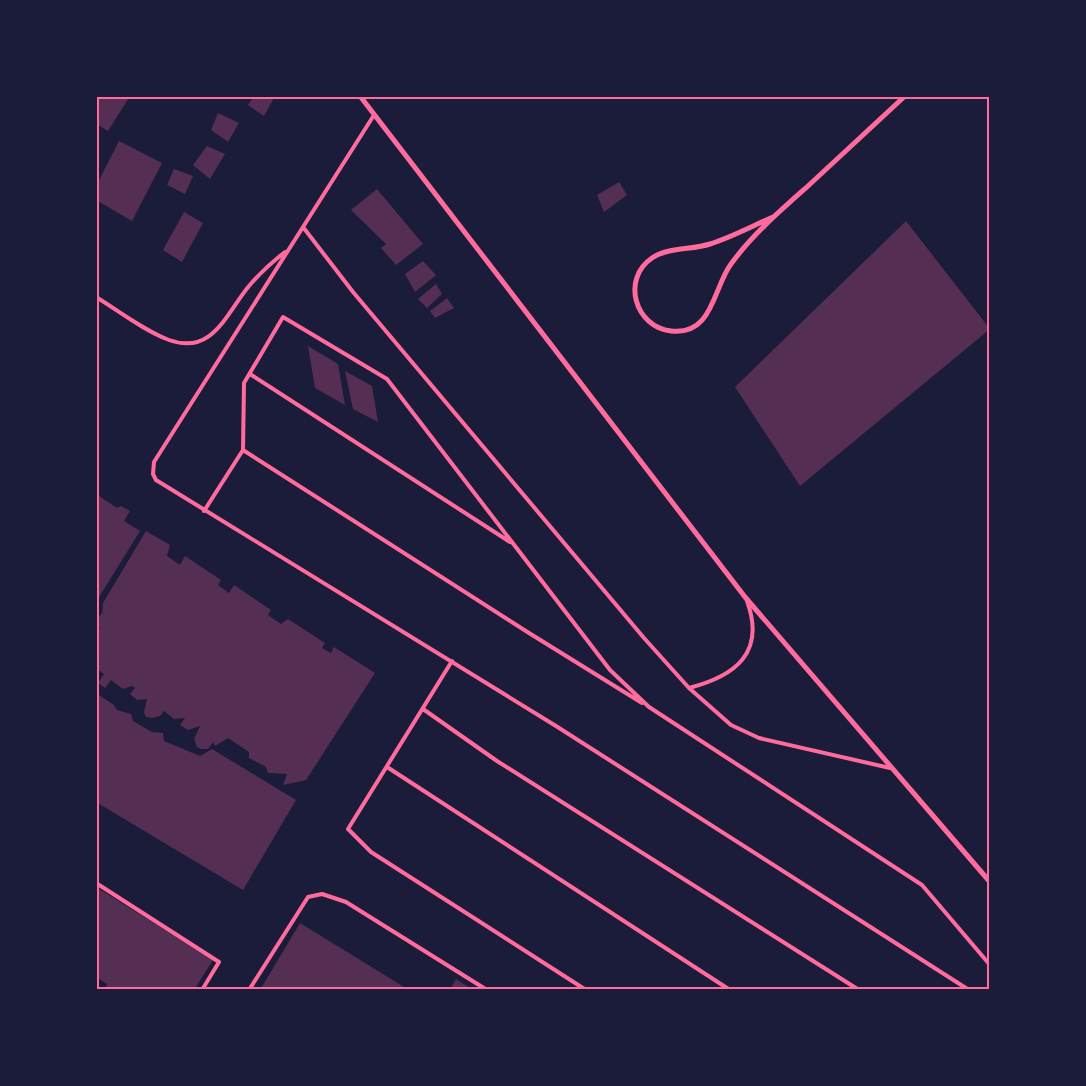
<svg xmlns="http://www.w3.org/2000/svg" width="1086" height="1086" font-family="'Noto Sans',sans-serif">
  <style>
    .building { fill: #542f53 }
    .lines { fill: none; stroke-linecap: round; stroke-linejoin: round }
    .service { stroke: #ff6b9d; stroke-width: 4 }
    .minor { stroke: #ff6b9d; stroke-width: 5 }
    .neatline { fill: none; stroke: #ff6b9d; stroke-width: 2 }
  </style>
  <rect width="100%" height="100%" fill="#1b1b3a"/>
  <path class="building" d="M96 96H130L108 131 96 124Z
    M254 96H275L264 116 248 105Z
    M218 113 239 123 228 142 211 130Z
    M119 141 162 163 132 221 96 200V186Z
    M207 146 225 154 210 179 193 165Z
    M174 169 193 176 185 194 167 185Z
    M619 182 627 195 604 212 597 195Z
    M377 189 423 244 396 265 381 248 386 244 351 210Z
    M184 212 203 223 182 262 163 250Z
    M906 221 990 329 800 486 735 387Z
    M423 261 436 275 415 292 405 274Z
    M436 284 442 294 427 308 418 299Z
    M447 298 454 308 435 318 430 311Z
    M308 346 338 364 345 405 315 388Z
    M345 371 372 386 378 422 353 409Z
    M96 494 117 508 121 506 130 511 124 521 140 531 96 602Z
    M146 531 170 545 167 556 180 565 185 556 221 580 218 585 229 593 234 585 271 610 268 615 281 624 288 619 325 643 322 648 331 653 334 647 375 673 306 780 283 785 287 774 268 773 266 767 249 758V752L228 738 215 746 213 742 208 749H201L197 747 194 739 200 726 188 730 180 725 185 718 174 719 164 711 160 716 152 718 146 717 144 712 147 699 137 700 130 694 135 688 132 686 123 689 111 680 105 688 98 683 104 674 97 669 100 664 96 661V633L100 628 96 626V621L102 613 103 603Z
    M99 695 114 705 117 710 131 714 133 721 152 732 163 733 164 741 200 756 212 749 296 800 243 890 96 802V699Z
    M96 887 213 960 194 990H104L107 984 96 977Z
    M300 923 409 990H260Z
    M456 979 473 990H450Z"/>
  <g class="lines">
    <path class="service" d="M374 115 303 227 353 292 644 638 689 688 731 725 759 738 890 768
      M303 227 154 462 153 474 156 480 556 726 969 990
      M96 297C119 311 143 330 169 340 213 356 227 312 249 286 260 273 272 262 285 252
      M250 374 510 542
      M243 450 529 633 642 703
      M204 511 243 450 244 383 283 317 387 379 610 670 649 707 922 885 990 965
      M452 661 348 829 371 852 586 990
      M689 688C735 676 766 653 747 601
      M423 709 497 761 859 990
      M387 767 730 990
      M96 883 219 962 202 990
      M249 990 308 897 322 894 346 902 487 990"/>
    <path class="minor" d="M360 96 745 597 990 882
      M989 96 990 98
      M773 217C752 226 732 237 710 244 692 250 668 247 652 258 621 279 635 327 671 331 713 336 713 288 731 264 752 235 781 210 808 186 840 156 873 126 905 96"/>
  </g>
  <rect width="1086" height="1086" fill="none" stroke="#1b1b3a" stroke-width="195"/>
  <rect x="98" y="98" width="890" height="890" class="neatline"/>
</svg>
